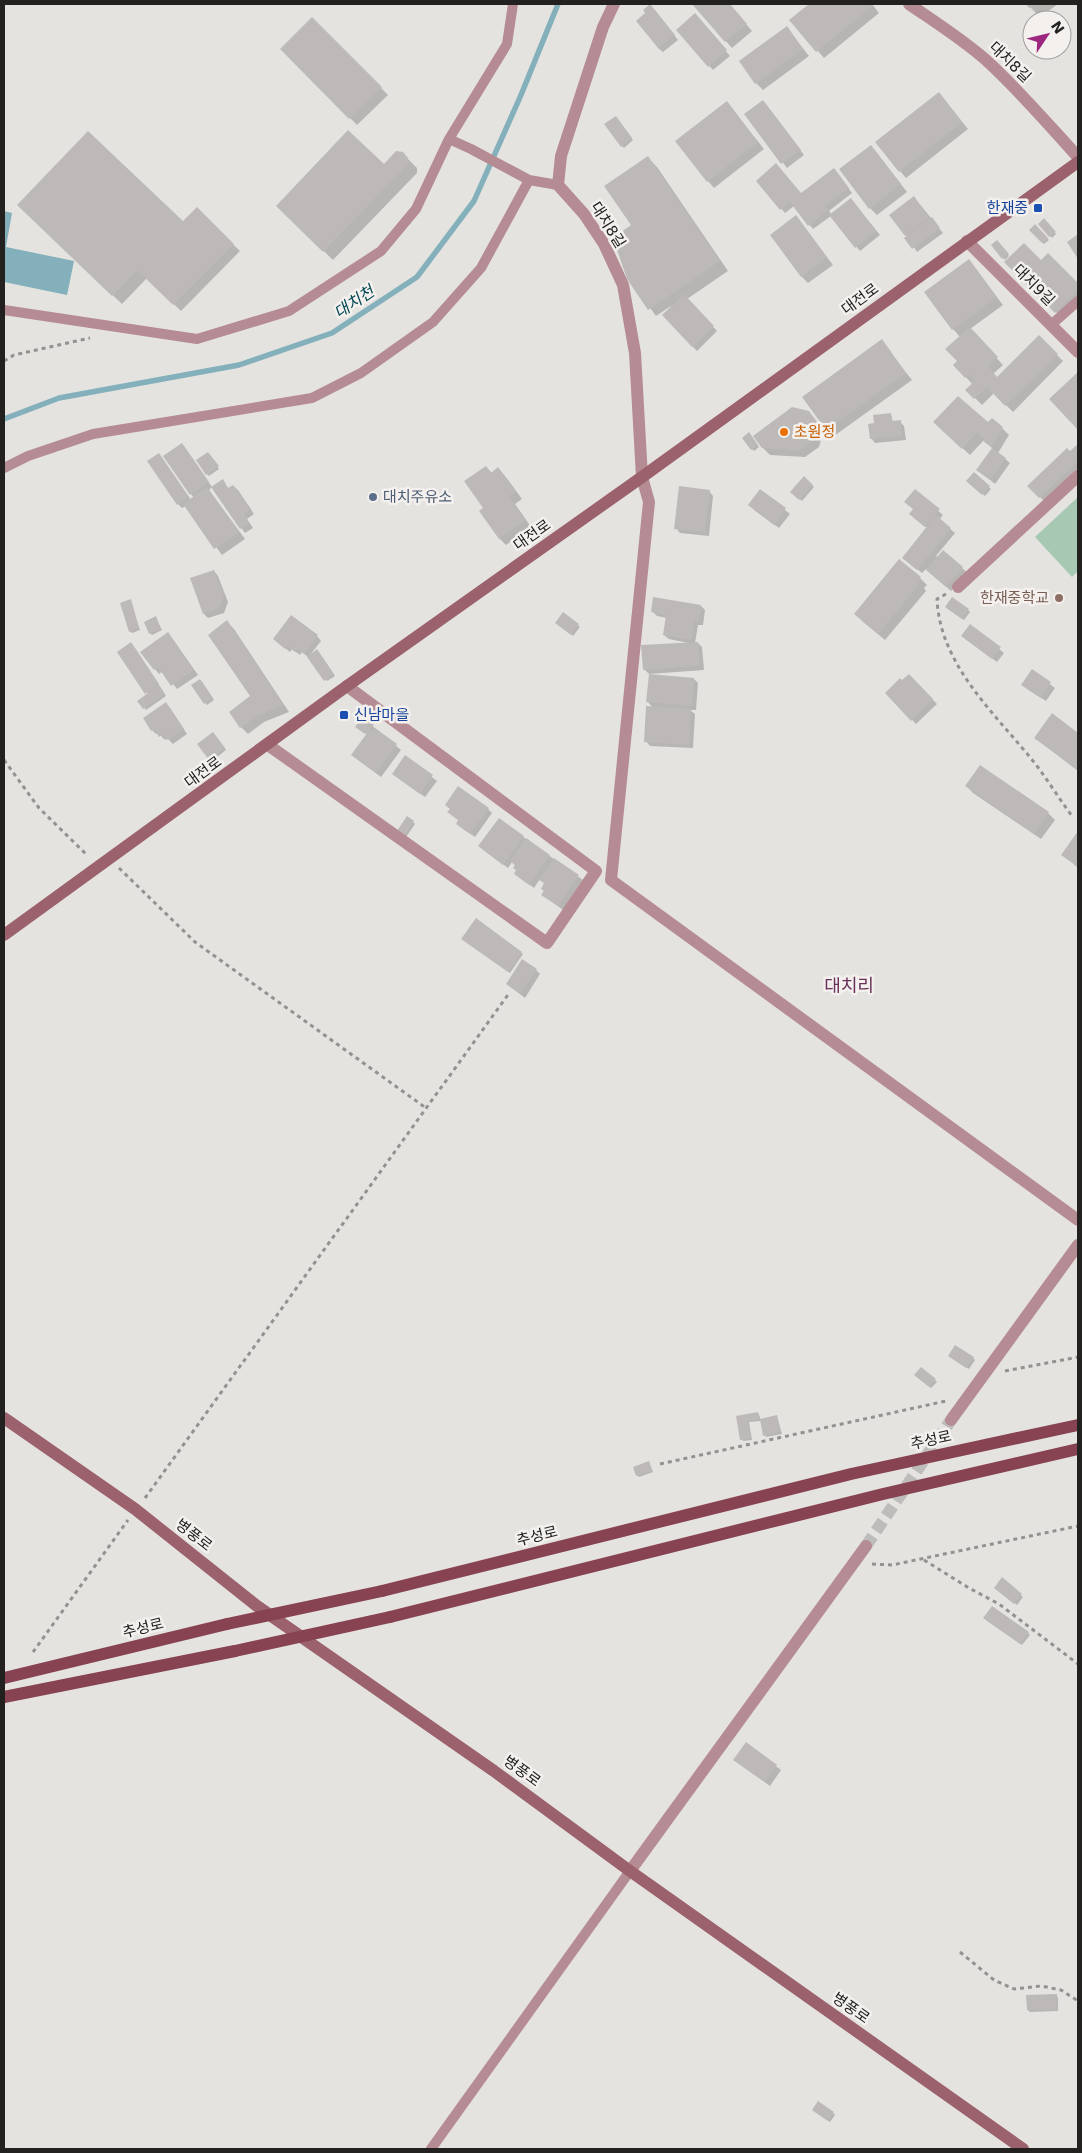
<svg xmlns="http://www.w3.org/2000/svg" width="1082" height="2153" font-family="'DejaVu Sans','Noto Sans KR',sans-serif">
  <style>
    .pitch { fill: #a7c9b3 }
    .water { fill: #83b0bb }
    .shadow { fill: #0003 }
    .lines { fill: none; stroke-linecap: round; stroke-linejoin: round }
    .stream { stroke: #83b0bb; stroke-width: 5.5 }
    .building { fill: #bdb9b8 }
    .street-tunnel { stroke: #bebcba; stroke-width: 12; stroke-dasharray: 12 6; stroke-linecap: butt }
    .path { stroke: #949290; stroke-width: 3; stroke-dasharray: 4 4; stroke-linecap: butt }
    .lane { stroke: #b58c93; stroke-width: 10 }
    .street { stroke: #b58c93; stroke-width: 12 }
    .secondary { stroke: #9b626d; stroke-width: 12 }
    .primary { stroke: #874352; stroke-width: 12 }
    .primary-bridge { stroke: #874352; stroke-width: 12 }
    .transit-dot { fill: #1a4fb4; stroke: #f3f0ee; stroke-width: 2 }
    .food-dot { fill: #e8710a; stroke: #f3f0ee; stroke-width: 2 }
    .service-dot { fill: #5c6f8a; stroke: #f3f0ee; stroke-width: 2 }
    .education-dot { fill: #8d6e63; stroke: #f3f0ee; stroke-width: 2 }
    .labels { text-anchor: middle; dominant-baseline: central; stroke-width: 5; stroke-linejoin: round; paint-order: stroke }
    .street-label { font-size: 15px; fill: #222120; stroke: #f3f0ee }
    .transit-label { font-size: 15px; fill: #164399; stroke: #f3f0ee; text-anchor: end }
    .food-label { font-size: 15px; fill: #c56008; stroke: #f3f0ee; text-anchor: start }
    .service-label { font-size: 15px; fill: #4e5e75; stroke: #f3f0ee; text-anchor: start }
    .education-label { font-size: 15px; fill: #785e54; stroke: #f3f0ee; text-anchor: end }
    .water-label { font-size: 16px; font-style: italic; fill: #004652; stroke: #f3f0ee }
    .quarter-label { font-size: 18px; fill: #6a3059; stroke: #f3f0ee }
  </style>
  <rect width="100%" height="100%" fill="#e5e3e0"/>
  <path class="pitch" d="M1078 497V571L1072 577 1035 537Z"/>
  <path class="water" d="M4 211 12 213 6 247 74 261 67 295 4 282Z"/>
  <path class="shadow" d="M693 4H729L752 31 732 48Z
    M811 4H872L879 13 824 58 791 20Z
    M1027 4H1058L1040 17Z
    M655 10 678 40 663 52 658 48Z
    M312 18 388 95 357 125 282 49Z
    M699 19 730 56 713 70 677 30Z
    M787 28 809 56 763 90 756 83Z
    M939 93 968 129 906 178 900 171Z
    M763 101 804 155 787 168 746 114Z
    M727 103 764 149 714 188 708 181Z
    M617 119 633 140 624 148 622 146Z
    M871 146 907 192 877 215 870 208Z
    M402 153 417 168V173L333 260 277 206 384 166Z
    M648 158 657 167 728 271 687 299 717 331 697 351 663 315 672 307 671 306 656 316 628 278Z
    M838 174 852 193 829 211 832 215 855 204 880 235 860 251 831 216 813 229 794 206 785 213 758 181 802 194Z
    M918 202 943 233 917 252 906 235Z
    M197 209 240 251 181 311 147 278 122 304 28 214 183 223Z
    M796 217 833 265 808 283 801 276Z
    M1044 220 1056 234 1052 238 1040 224Z
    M1035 226 1049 240 1044 244 1031 230Z
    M997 242 1009 256 1005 260 993 245Z
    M1048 255 1078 285V303L1063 319 1006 262H1041Z
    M969 261 1003 305 970 329 1003 365 993 374 998 378 1039 337 1063 361 1013 412 994 393 982 405 967 390 973 385 955 365 958 362 960 337 953 329Z
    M881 341 912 380 834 436 803 397Z
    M1078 375V428L1051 399Z
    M808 412 824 430 819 447 805 457 770 455 763 448Z
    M891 415 893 422H900L904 426 906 440 875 443 871 438 876 424Z
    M988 424 1002 428 1009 435 998 453 1010 463 995 484 978 470 993 449 984 440 970 455 941 428Z
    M751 436 759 447 754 451 752 449Z
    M1078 446V474L1047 504 1029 486Z
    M186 449 212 487 209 490 245 539 222 555 186 506 182 508 178 504 159 454 191 500 194 498 164 456Z
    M210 455 219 469 209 476 207 474Z
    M486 467 492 473 498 469 505 476 522 499 515 504 531 527 506 545 499 538 485 508Z
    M974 474 991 489 985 496 968 481Z
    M804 478 814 487 802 501 792 492Z
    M222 481 229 489 233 486 238 490 254 514 247 519 253 528 245 533 213 488Z
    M709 491 713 496 709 536 680 533 676 528Z
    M761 491 790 514 779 528 754 510Z
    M915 491 943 515 939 520 955 533 936 556 962 568 967 572 951 591 926 569 922 573 908 562 927 528 915 519Z
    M214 571 218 576 228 602 224 613 208 618 204 614 191 579Z
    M920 578 927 585 924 588 926 591 885 640 862 621Z
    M130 601 140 630 132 633 130 631Z
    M701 606 705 610 703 625H698L695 643H698L702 647 704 670 649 674 644 669 688 643 669 639 664 635 667 618 657 616 653 612Z
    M948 609 968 610 970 612 964 620Z
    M563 614 580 627 573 636 558 624Z
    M157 620 162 630 152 635 150 633Z
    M227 622 234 629 289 712 264 722 248 734 241 727 252 697Z
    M970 626 1004 653 997 662 967 640Z
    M317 636 321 641 310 655 319 653 335 676 327 681 308 657 302 652 300 655 292 649 290 652 279 643Z
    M172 638 198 675 177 689 163 671 159 674 155 669Z
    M135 648 166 696 146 710 139 701 148 695Z
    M1032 671 1055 688 1046 701 1027 689Z
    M909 675 937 704 916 724 887 693Z
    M694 679 698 683 696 710H690L695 714 693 748 650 746 646 741 653 708 648 702Z
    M202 682 214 700 207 705 193 685Z
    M170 708 187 734 173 744 167 738 165 740 158 733 156 734 152 730Z
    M1052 715 1078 734V771L1035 738Z
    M363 718 401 750 381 777 357 759 368 735 358 728Z
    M215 735 226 750 212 761 210 759Z
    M406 757 437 781 425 797 398 778Z
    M967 786 1048 813 1055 820 1041 839 973 793Z
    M488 809 492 813 475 837 462 828Z
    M413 822 415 824 406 837 400 832Z
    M1078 833V868L1063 854Z
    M523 837 583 880 563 910 543 895 545 884 540 879 534 888 520 878 516 866 512 862 508 868 484 850Z
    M464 940 521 953 523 954 510 973Z
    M536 970 540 974 525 998 507 984Z
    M951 1357 973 1358 975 1360 969 1369Z
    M922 1368 937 1382 931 1388 916 1375Z
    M758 1413 761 1420 777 1417 782 1434 766 1437 761 1421 749 1422 752 1440 743 1441 737 1417Z
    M649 1462 653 1472 639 1477 637 1475Z
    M1002 1579 1023 1597 1017 1605 996 1588Z
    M986 1620 1028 1633 1030 1635 1022 1645Z
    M746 1744 781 1770 770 1786 739 1764Z
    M1056 1996 1058 1997V2011L1030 2012 1028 2010Z
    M815 2112 833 2113 835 2115 830 2122Z"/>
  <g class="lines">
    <path class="stream" d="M4 419 59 398 239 365 332 333 417 277 474 201 521 95 558 4"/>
  </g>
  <path class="building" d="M650 4 675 35 658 48 636 21 645 13 643 10Z
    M692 4H730L747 24 725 42Z
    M809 4H872L873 6 816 52 789 20Z
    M1026 4H1036L1029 8Z
    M695 13 727 50 708 67 676 30Z
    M312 17 382 87 349 119 280 49Z
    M787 26 803 49 755 84 739 61Z
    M939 92 962 122 899 172 875 142Z
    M763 100 801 150 781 164 744 114Z
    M727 101 758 142 707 182 675 141Z
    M616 116 632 138 621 147 604 124Z
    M348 130 384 164 396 151 403 152 408 158V164L323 252 276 206Z
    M88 131 183 221 197 207 234 244 173 305 137 270 112 296 17 205Z
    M871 145 901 184 869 209 839 169Z
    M648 156 720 261 648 310 627 279 613 238 631 225 604 186Z
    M776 163 801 193 834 168 849 188 825 206 828 210 808 226 790 202 780 210 756 181Z
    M914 196 929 218 905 236 889 215Z
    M851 198 876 231 855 248 829 215Z
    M796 215 827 257 801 277 770 235Z
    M932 217 940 228 912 249 904 238Z
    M1044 218 1056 232 1049 237 1038 224Z
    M1035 224 1048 238 1042 243 1029 230Z
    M1078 234V259L1067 242Z
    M997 240 1009 254 1002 259 991 245Z
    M1024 243 1041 260 1048 253 1078 283V290L1055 313 1004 262Z
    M969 259 997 297 952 330 924 292Z
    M684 294 714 326 692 347 662 315Z
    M970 327 998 357 988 366 997 377 1039 335 1058 354 1005 406 987 387 974 399 965 390 975 381 969 374 965 378 953 365 957 361 945 349Z
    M882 339 906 373 826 430 802 397Z
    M1078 372V430L1049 399Z
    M958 396 988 422 992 418 1003 427 991 447 983 441 985 439 977 432 962 449 933 422Z
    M792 407 809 411 817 422 813 440 798 451 762 448 753 436Z
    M891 413 892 421 901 420 902 436 870 439 868 424 874 423 873 415Z
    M749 432 758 445 751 450 742 438Z
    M182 443 209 482 190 495 163 456Z
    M1078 444V464L1077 462 1039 498 1027 486 1067 448 1070 451Z
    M992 448 1006 458 990 480 976 470Z
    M208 452 219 466 206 475 196 460Z
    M159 453 189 497 177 505 147 461Z
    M486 466 491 473 498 467 516 491 509 496 526 520 499 539 479 511 483 508 464 481Z
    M974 472 990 486 982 495 966 481Z
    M804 476 813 485 799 500 790 492Z
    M223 479 228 488 233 485 251 509 244 514 249 523 240 529 211 487Z
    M679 486 710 490 705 532 674 529Z
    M207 487 239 532 214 549 183 504Z
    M760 489 786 508 774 525 748 505Z
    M915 489 940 509 925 527 909 514 913 509 904 502Z
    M936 515 951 528 917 570 902 558Z
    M943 550 963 567 946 587 926 570Z
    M899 559 921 577 917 581 920 583 878 634 854 614Z
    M214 570 224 597 219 608 203 614 190 578Z
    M653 597 701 605 699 622 694 621 691 640 663 635 666 615 651 612Z
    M952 597 969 609 962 619 945 607Z
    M131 599 139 628 129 632 120 603Z
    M563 612 579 624 571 635 555 623Z
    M291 615 318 635 304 654 298 649 295 652 287 646 285 649 273 639Z
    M156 616 161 629 149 634 144 622Z
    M227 620 283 705 257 716 240 728 229 712 250 696 208 635Z
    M970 624 1001 647 992 659 961 636Z
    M168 632 194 670 171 686 158 667 154 670 140 652Z
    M131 642 159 684 145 694 117 652Z
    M698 642 700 666 643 670 641 645Z
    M317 649 334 674 324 681 307 657Z
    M1032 669 1051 682 1041 698 1021 685Z
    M649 674 694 678 692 706 646 702Z
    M909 674 933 699 911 721 885 693 900 678 902 680Z
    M200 679 213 698 204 704 191 685Z
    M159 685 165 694 143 709 137 701Z
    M166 702 184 729 167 740 163 734 159 737 154 729 151 731 143 718Z
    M646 706 691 709 689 745 644 742Z
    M1052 713 1078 733V770L1034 738Z
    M363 716 374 725 365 734 355 727Z
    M375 728 397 744 376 773 351 755 370 729 373 731Z
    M213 732 225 748 209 760 197 744Z
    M405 755 433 775 420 794 392 774Z
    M980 765 1049 812 1034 834 965 786Z
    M458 786 489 808 470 834 456 824 458 820 447 812 450 809 445 805Z
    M407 816 414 821 404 836 397 831Z
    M499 818 524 836 503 865 478 846Z
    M1078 831V867L1061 855Z
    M526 838 550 855 529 885 514 874 516 870 513 868 515 865 510 861Z
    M554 858 579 875 558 906 541 895 544 891 541 889 544 883 539 880Z
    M476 918 522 952 508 972 461 939Z
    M522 959 537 969 520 994 506 984Z
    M955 1345 974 1357 966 1368 948 1356Z
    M921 1367 936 1379 929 1387 914 1375Z
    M758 1412 760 1419 748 1421 751 1439 740 1440 736 1416Z
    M777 1415 781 1432 763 1436 760 1419Z
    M649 1461 652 1471 636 1476 633 1467Z
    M1002 1577 1022 1594 1014 1604 994 1588Z
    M992 1606 1029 1632 1020 1644 983 1618Z
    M746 1742 777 1765 765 1782 733 1760Z
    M1057 1994V2010H1027L1026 1995Z
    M818 2101 834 2112 828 2121 812 2110Z"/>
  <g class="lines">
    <path class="street-tunnel" d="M866 1546 951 1420"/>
    <path class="path" d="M4 361 14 355 90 338
      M946 594 937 599C940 667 998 716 1037 766 1049 782 1060 800 1072 816
      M4 760 39 808 88 856
      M119 868 195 942 426 1108
      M1005 1371 1078 1357
      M660 1464 946 1401
      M145 1498 510 992
      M924 1560 969 1588 999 1604 1078 1664
      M872 1564 892 1565 1078 1526
      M33 1652 128 1520
      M960 1952 994 1980 1014 1989 1041 1986 1061 1990 1078 2001"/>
    <path class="lane" d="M449 139 471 149 529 180 558 185
      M4 310 197 339 289 311 381 251 416 209 449 139 507 44 513 4
      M1051 325 1078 301
      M4 468 28 456 93 434 312 398 361 373 433 322 481 268 529 180
      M431 2149 630 1871"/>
    <path class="street" d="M614 4 603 27 561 156 558 185 584 214 604 244 623 285 635 353 642 477 649 502 611 880 1078 1220
      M909 4C935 22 962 39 986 60 1019 90 1048 124 1078 157
      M967 241 1078 352
      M958 587 1078 476
      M268 745 547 943 596 871 347 686
      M951 1420 1078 1245
      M630 1871 866 1546"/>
    <path class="secondary" d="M4 935 347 686 642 477 1078 162
      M4 1418 135 1509 257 1606 494 1771 630 1871 1023 2149"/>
    <path class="primary" d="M382 1591 851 1474 1078 1425
      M390 1617 883 1494 1078 1449
      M4 1678 227 1624
      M4 1697 235 1651"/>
    <path class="primary-bridge" d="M227 1624 382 1591
      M235 1651 390 1617"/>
  </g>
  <g class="transit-dot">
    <rect x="1033" y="203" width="10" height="10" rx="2.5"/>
    <rect x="339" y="710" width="10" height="10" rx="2.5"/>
  </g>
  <circle class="food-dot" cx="784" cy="432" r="5"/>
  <circle class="service-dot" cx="373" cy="497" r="5"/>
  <circle class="education-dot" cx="1059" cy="598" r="5"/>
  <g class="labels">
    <g class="street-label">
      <text transform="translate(1010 62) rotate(44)">대치8길</text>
      <text transform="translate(608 225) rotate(58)">대치8길</text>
      <text transform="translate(1034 285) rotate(45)">대치9길</text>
      <text transform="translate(860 299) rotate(-36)">대전로</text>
      <text transform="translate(532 535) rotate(-35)">대전로</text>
      <text transform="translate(203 772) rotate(-36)">대전로</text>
      <text transform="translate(931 1440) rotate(-12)">추성로</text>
      <text transform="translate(194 1535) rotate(38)">병풍로</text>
      <text transform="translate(537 1536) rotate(-14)">추성로</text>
      <text transform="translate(143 1628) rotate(-14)">추성로</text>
      <text transform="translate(522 1771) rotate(36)">병풍로</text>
      <text transform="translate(851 2008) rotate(35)">병풍로</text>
    </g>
    <g class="transit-label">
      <text x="1028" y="208">한재중</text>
      <text x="354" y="715" text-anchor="start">신남마을</text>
    </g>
    <g class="food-label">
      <text x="794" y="432">초원정</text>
    </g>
    <g class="service-label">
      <text x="383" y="497">대치주유소</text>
    </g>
    <g class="education-label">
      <text x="1049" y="598">한재중학교</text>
    </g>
    <g class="water-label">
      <text transform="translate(354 302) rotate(-34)">대치천</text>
    </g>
    <g class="quarter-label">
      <text x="849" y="985">대치리</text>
    </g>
  </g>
  <rect width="1082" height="2153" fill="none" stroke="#222120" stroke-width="10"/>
  <g transform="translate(1047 35) rotate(55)"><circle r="24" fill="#f3f0ee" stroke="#9f9d9c"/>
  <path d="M0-4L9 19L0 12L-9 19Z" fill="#9d267f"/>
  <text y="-8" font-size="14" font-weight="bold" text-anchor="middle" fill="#222120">N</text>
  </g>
</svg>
